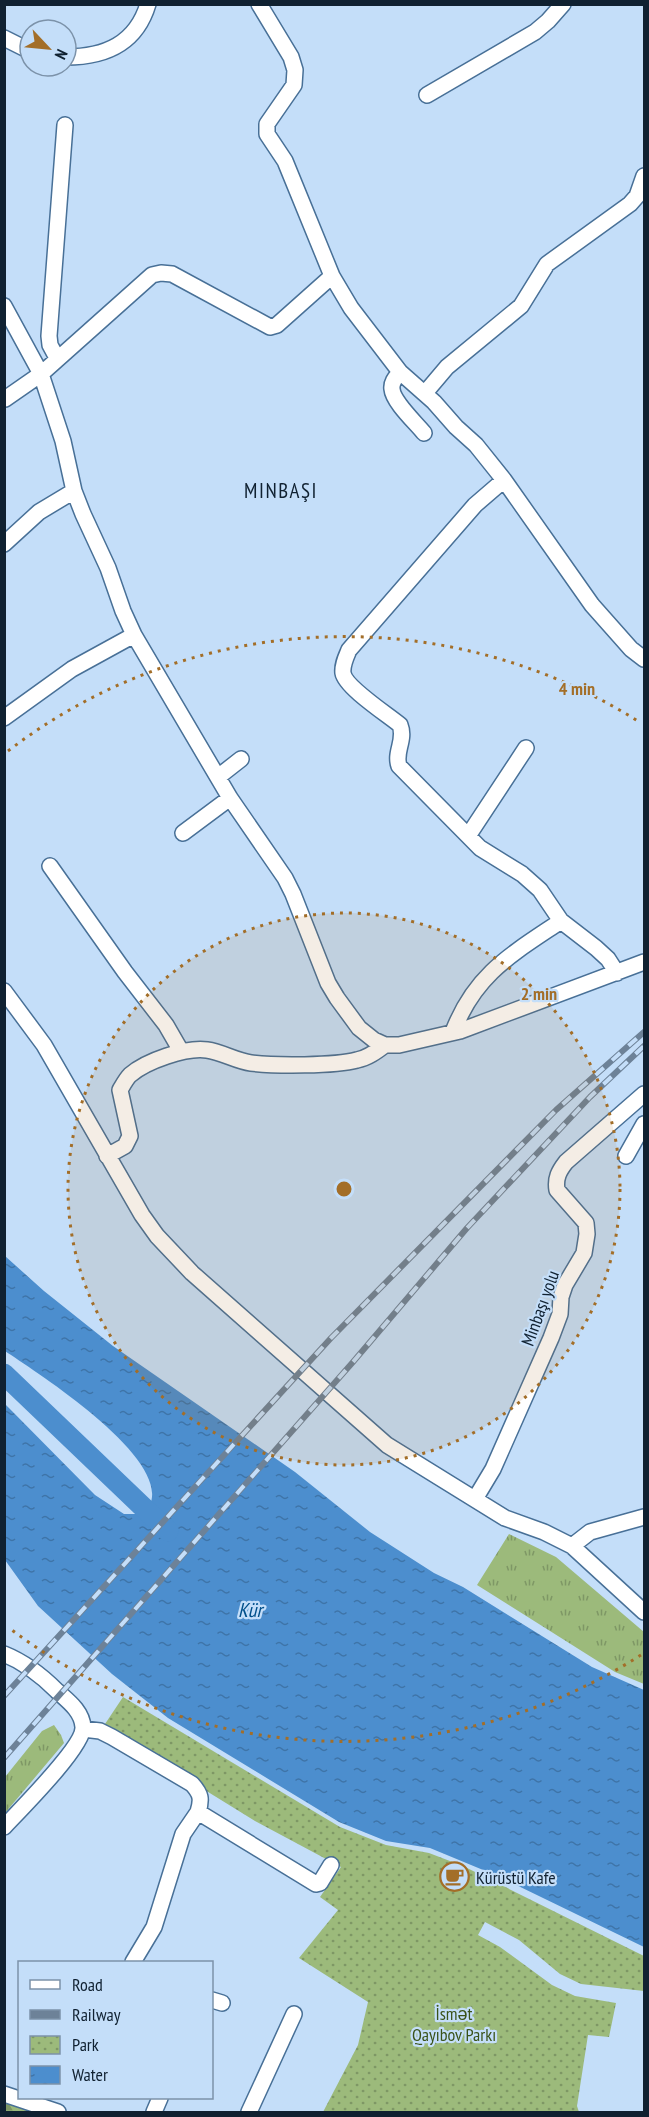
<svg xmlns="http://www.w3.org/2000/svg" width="649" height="2117" font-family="'PT Sans Narrow',sans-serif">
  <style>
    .grass { fill: url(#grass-tufts) }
    .forest { fill: url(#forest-firs) }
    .park { fill: url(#park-dots) }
    .water { fill: url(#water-ripples) }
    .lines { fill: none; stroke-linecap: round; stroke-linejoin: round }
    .river { stroke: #4c8ece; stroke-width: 21 }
    .minor-casing { stroke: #487097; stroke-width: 18 }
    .minor { stroke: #fff; stroke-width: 15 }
    .rail-casing { stroke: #6d8298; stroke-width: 6 }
    .rail { stroke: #c4def9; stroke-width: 4; stroke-dasharray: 11; stroke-linecap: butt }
    .ring { fill: none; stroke: #a36e28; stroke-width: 3; stroke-dasharray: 3 6 }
    .labels { text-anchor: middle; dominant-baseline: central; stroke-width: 4.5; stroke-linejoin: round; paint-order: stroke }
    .street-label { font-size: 18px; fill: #102131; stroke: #c4def9 }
    .poi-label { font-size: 18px; fill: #102131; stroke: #c4def9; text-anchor: start }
    .park-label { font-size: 18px; fill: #3a5319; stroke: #c4def9 }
    .water-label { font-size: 20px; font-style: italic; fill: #004f8a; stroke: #c4def9 }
    .quarter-label { font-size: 21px; letter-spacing: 1.5px; fill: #102131; stroke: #c4def9 }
    .centre { fill: #a36e28; stroke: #c4def9; stroke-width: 3 }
    .ring-label { font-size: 18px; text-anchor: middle; font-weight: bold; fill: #a36e28; stroke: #c4def9; stroke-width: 4.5; stroke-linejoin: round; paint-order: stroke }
  </style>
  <defs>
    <pattern id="grass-tufts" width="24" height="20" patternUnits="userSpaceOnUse" patternTransform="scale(1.5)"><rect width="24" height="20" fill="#9cba7b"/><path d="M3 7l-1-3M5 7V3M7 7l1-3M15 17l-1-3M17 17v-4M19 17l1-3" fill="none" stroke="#7e9765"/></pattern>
    <pattern id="forest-firs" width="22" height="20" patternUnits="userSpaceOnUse" patternTransform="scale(1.5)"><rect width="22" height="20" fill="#9cba7b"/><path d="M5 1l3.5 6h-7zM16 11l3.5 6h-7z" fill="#7e9765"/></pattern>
    <pattern id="park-dots" width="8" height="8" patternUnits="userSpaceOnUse" patternTransform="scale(1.5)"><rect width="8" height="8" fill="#9cba7b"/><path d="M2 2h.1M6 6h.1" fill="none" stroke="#7e9765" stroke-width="1.8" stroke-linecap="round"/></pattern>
    <pattern id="water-ripples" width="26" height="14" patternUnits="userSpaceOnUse" patternTransform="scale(1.5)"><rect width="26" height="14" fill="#4c8ece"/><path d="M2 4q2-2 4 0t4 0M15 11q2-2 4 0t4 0" fill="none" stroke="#3e74a8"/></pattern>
  </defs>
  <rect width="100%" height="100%" fill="#c4def9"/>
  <path class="grass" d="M509 1534 556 1557 644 1632V1684L615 1672 477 1585Z
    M54 1725 61 1735 64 1743 5 1813V1777L42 1731Z"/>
  <path class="forest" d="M5 2102 34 2112H5Z"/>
  <path class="park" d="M123 1697 340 1827 386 1845 429 1853 463 1866 644 1956V1991L581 1984 560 1974 519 1940 485 1922 478 1935 500 1947 552 1985 575 1996 616 2003 609 2037 588 2035 577 2106 579 2112H323L358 2045 368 2002 299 1958 338 1910 320 1897 341 1867 255 1821 103 1727Z"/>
  <path class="water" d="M5 1256 44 1291 113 1346 295 1472 370 1532 434 1573 463 1587 592 1667 644 1690V1947L500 1877 430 1848 386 1841 339 1822 168 1718 112 1674 38 1606 5 1560V1404L95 1495 124 1514H143C191 1470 36 1372 5 1351Z"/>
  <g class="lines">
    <path class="river" d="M4 1374 168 1531"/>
    <defs>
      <path id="minor" d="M259 4 291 57 295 70 294 85 267 124V134L285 161 332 276 351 308 400 372 434 402 456 427 476 445 504 480 592 605 631 649 644 659
        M4 38 30 51
        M66 57C105 57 136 44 148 4
        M427 95 535 32 548 21 563 4
        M4 306 41 374 63 441 74 491 83 514 108 568 123 611 134 635 230 798 285 878 293 894 328 983 337 998 359 1028 374 1040 385 1045H399L460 1031 644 962
        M57 358 50 345 49 336 65 125
        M400 372C396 377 391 382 392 389 393 402 416 423 424 433
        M425 393 447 367 521 306 547 264 630 204 637 196 644 176
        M5 399 41 374 152 275 161 273 172 274 270 327 277 325 332 276
        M504 480 475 505 349 650C346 657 342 665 343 673 345 687 388 715 400 725 406 740 394 752 399 766L480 848 522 874 540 890 561 921 596 948 608 959 617 973
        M4 544 39 512 74 491
        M4 718 72 669 134 635
        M218 777 241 759
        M183 833 230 798
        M468 836 526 748
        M50 866 125 972 166 1025 181 1051
        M4 991 44 1045 142 1215 157 1236 192 1273 387 1445 505 1518 544 1532 572 1546 644 1612
        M453 1032C475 974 512 954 561 921
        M107 1156 125 1146 130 1136 120 1090C123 1085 126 1079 130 1075 146 1061 186 1047 207 1050 222 1052 236 1061 251 1063 275 1066 335 1066 357 1060 368 1058 377 1051 385 1045
        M626 1156 644 1124
        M475 1499 493 1469 551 1338 560 1314 561 1297 565 1285 584 1253 587 1234 586 1223 557 1190C555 1178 559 1171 566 1162L644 1094
        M572 1546 590 1532 644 1517
        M4 1654C24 1662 42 1676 57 1691 68 1701 82 1711 83 1727 84 1746 20 1810 4 1827
        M83 1729 100 1731 112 1737 192 1784C201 1794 202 1799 198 1812L316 1884 320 1883 331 1865
        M133 1962 154 1927 183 1834 198 1812
        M212 2000 222 2003
        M4 2094 58 2112
        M154 2112 160 2098
        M249 2112 294 2014"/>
    </defs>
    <use href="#minor" class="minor-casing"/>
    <use href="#minor" class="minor"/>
    <defs>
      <path id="rail" d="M4 1696 331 1338 556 1110 644 1032
        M4 1758 353 1362 467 1228 590 1097 644 1046"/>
    </defs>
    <use href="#rail" class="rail-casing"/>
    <use href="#rail" class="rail"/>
  </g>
  <circle cx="344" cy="1189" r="276" fill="#a36e28" fill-opacity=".12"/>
  <g class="ring">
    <circle cx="344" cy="1189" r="276"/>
    <path d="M641 1655A552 552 0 0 1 8 1627M8 751A552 552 0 0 1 641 723"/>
  </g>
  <defs>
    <symbol id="cafe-ring" viewBox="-11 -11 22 22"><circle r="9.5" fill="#c4def9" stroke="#a36e28" stroke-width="1.5"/><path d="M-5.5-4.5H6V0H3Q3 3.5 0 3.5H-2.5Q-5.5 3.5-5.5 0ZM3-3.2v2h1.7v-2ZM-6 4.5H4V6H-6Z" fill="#a36e28"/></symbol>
  </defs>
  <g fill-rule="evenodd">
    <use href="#cafe-ring" x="438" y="1860" width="33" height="33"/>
  </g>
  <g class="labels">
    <g class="street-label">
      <text transform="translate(540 1308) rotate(-70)">Minbaşı yolu</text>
    </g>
    <g class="poi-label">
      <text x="476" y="1877">Kürüstü Kafe</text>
    </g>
    <g class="park-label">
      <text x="454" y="2013">İsmət<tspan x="454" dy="21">Qayıbov Parkı</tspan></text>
    </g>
    <g class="water-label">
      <text x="250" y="1610">Kür</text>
    </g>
    <g class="quarter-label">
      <text x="281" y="490">MINBAŞI</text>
    </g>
  </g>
  <circle cx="344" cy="1189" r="9" class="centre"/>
  <g class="ring-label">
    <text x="577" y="695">4 min</text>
    <text x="539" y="1000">2 min</text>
  </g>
  <rect width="649" height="2117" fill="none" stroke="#102131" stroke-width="12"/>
  <rect x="18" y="1961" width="195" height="138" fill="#c4def9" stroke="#7c92a9" stroke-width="1.5"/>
  <rect x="30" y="1980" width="30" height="9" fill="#ffffff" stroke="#7c92a9" stroke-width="1.5"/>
  <text x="72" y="1991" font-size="18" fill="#102131">Road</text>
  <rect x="30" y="2010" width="30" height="9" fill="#6d8298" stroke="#7c92a9" stroke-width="1.5"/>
  <text x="72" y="2021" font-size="18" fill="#102131">Railway</text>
  <rect x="30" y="2036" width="30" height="18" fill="url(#park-dots)" stroke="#7c92a9" stroke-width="1.5"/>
  <text x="72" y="2051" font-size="18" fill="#102131">Park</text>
  <rect x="30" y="2066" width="30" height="18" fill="url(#water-ripples)" stroke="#7c92a9" stroke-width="1.5"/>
  <text x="72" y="2081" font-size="18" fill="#102131">Water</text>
  <g transform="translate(48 48) rotate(116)"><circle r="28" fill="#c4def9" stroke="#7c92a9" stroke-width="1.5"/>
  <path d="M0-4.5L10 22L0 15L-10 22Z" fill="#a36e28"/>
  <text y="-9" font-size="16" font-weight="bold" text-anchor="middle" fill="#102131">N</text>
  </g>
</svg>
